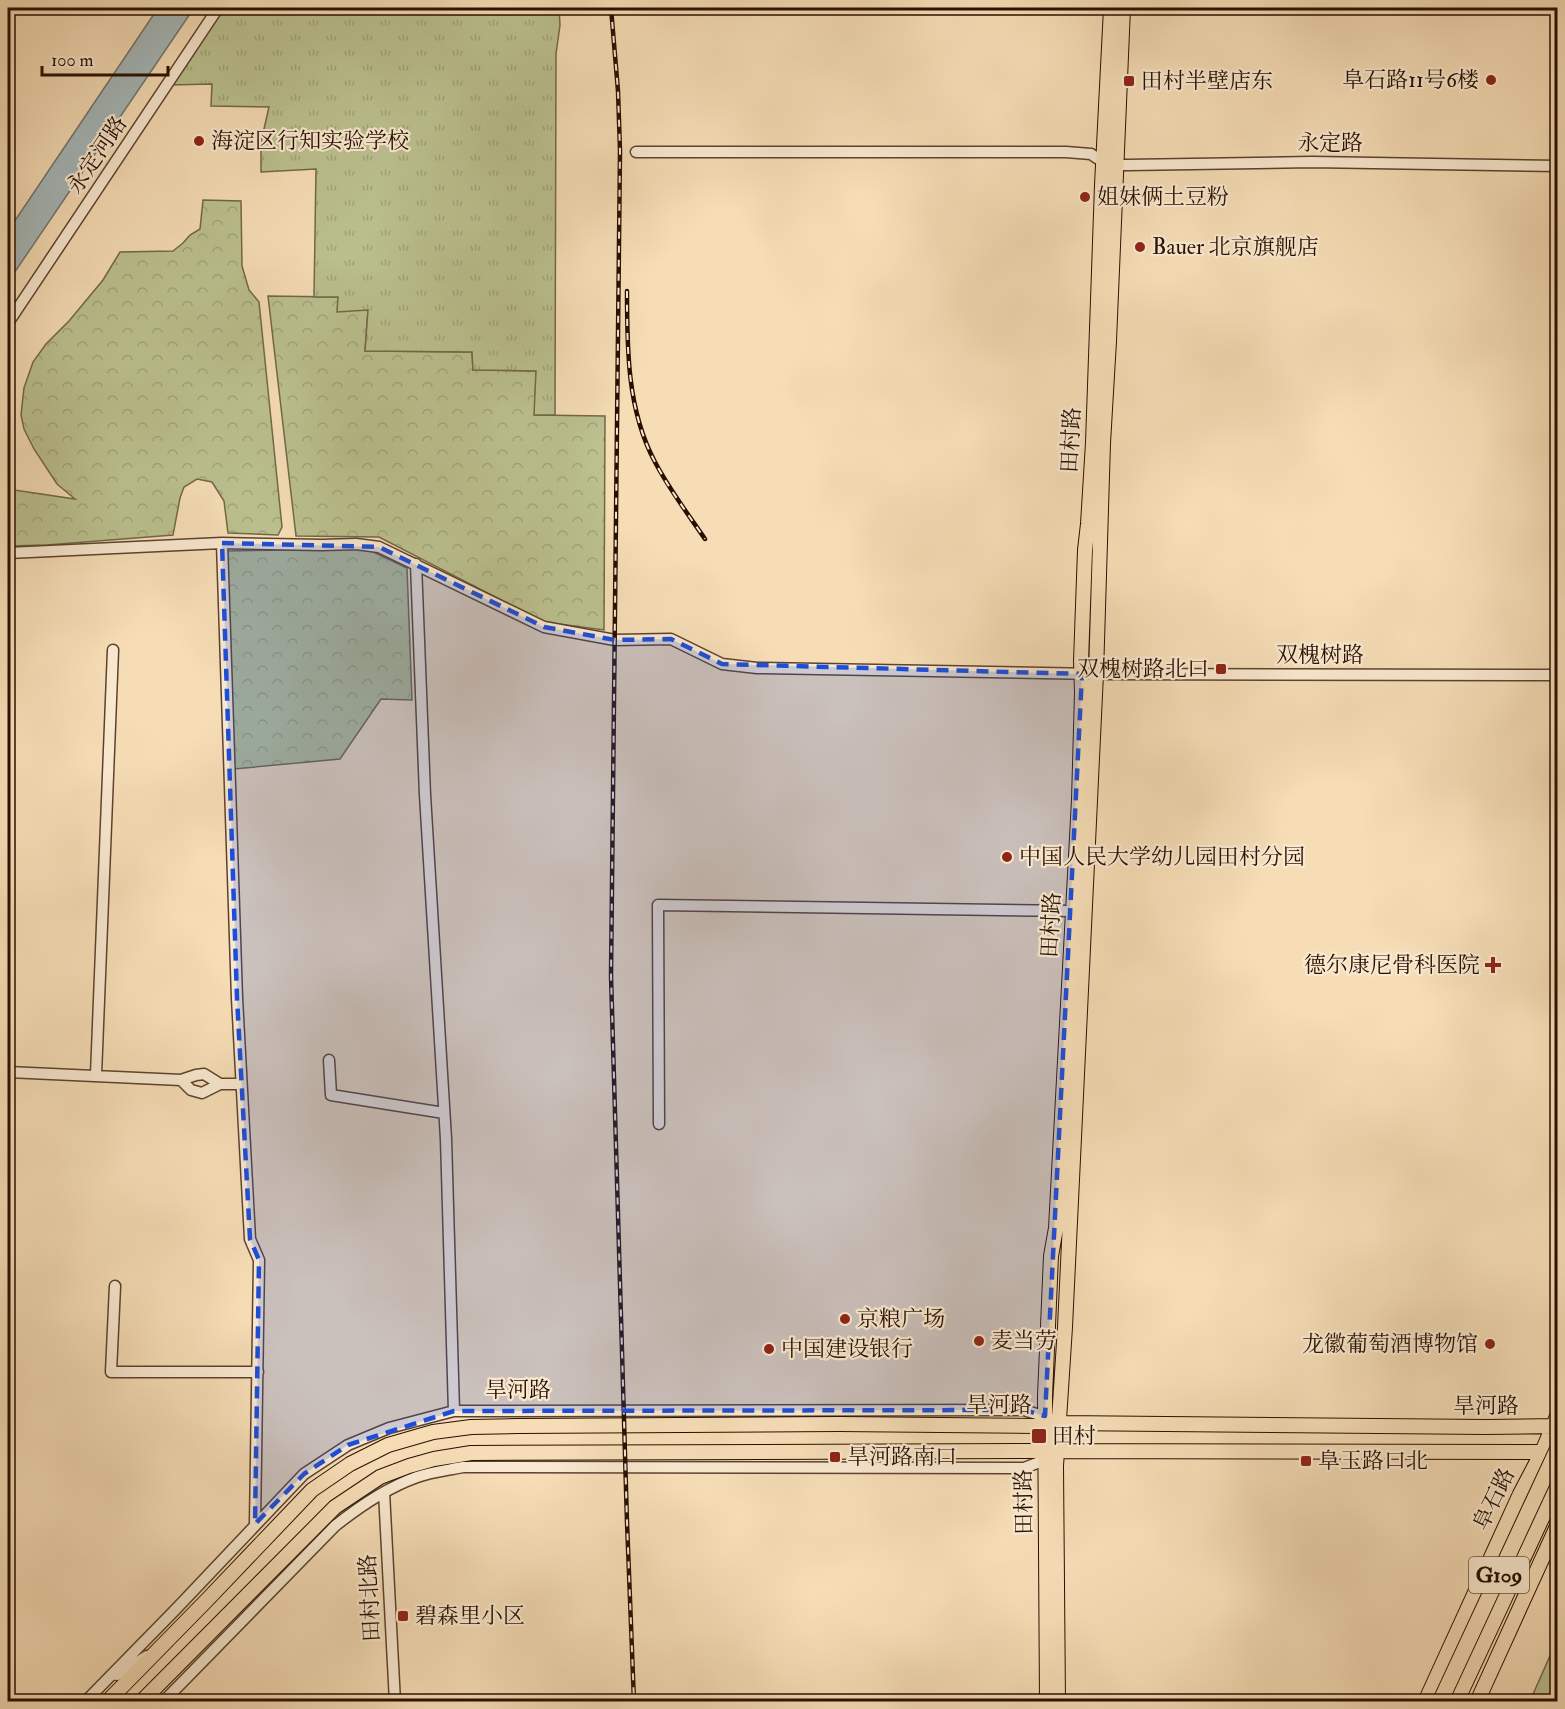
<svg xmlns="http://www.w3.org/2000/svg" width="1565" height="1709" font-family="'IM FELL Double Pica','Noto Serif SC',serif">
  <style>
    .forest { fill: url(#forest-crowns); stroke: #726848; stroke-width: 1.5 }
    .park { fill: url(#park-tufts); stroke: #726848; stroke-width: 1.5 }
    .water { fill: #a4b8ba; stroke: #727470; stroke-width: 1.5 }
    .lines { fill: none; stroke-linecap: round; stroke-linejoin: round }
    .minor-casing { stroke: #5c422e; stroke-width: 13 }
    .major-casing { stroke: #280f00; stroke-width: 16 }
    .highway-casing { stroke: #280f00; stroke-width: 17 }
    .minor { stroke: #f9e9d0; stroke-width: 10 }
    .major { stroke: #f6ddb6; stroke-width: 14 }
    .highway { stroke: #f6ddb6; stroke-width: 15 }
    .rail-casing { stroke: #280f00; stroke-width: 4.5 }
    .rail { stroke: #f9e9d0; stroke-width: 2; stroke-dasharray: 7; stroke-linecap: butt }
    .highway-bridge-casing { stroke: #280f00; stroke-width: 17; stroke-linecap: butt }
    .highway-bridge { stroke: #f6ddb6; stroke-width: 15 }
    .marked { fill: #1d4ed8; fill-opacity: 0.2; stroke: #1d4ed8; stroke-width: 4.5; stroke-dasharray: 12 8; stroke-linejoin: round }
    .poi-dot { fill: #8f2418; stroke: #f9e9d0; stroke-width: 2 }
    .labels { text-anchor: middle; dominant-baseline: central; stroke-width: 4.5; stroke-linejoin: round; paint-order: stroke }
    .shield { fill: #f9e9d0; stroke: #67503e; stroke-width: 1.5 }
    .shield-label { font-size: 21px; font-weight: bold; fill: #280f00 }
    .poi-label { font-size: 22px; fill: #280f00; stroke: #f9e9d0; text-anchor: start }
    .street-label { font-size: 22px; fill: #280f00; stroke: #f9e9d0 }
  </style>
  <defs>
    <pattern id="forest-crowns" width="20" height="18" patternUnits="userSpaceOnUse" patternTransform="scale(1.5)"><rect width="20" height="18" fill="#bbc18f"/><path d="M2 6a3 3 0 1 1 6 0M12 15a3 3 0 1 1 6 0" fill="none" stroke="#a1a57a"/></pattern>
    <pattern id="park-tufts" width="24" height="20" patternUnits="userSpaceOnUse" patternTransform="scale(1.5)"><rect width="24" height="20" fill="#bbc18f"/><path d="M3 7l-1-3M5 7V3M7 7l1-3M15 17l-1-3M17 17v-4M19 17l1-3" fill="none" stroke="#a1a57a"/></pattern>
  </defs>
  <rect width="100%" height="100%" fill="#f6ddb6"/>
  <filter id="stains"><feTurbulence type="fractalNoise" baseFrequency=".00333" numOctaves="4"/><feColorMatrix values="0 0 0 0 .2 0 0 0 0 .09 0 0 0 0 .02 0 0 0 .5 -.17"/></filter>
  <radialGradient id="worn" r=".72"><stop offset=".6" stop-color="#630" stop-opacity="0"/><stop offset="1" stop-color="#630" stop-opacity=".3"/></radialGradient>
  <path class="forest" d="M203 200 241 201 242 266 249 290 259 302 282 527 278 535 228 533 224 501 212 482 197 479 184 487 180 498 173 535 47 545 8 546V489L75 499 57 484 34 449 24 429 21 415 24 388 33 362 46 344 69 321 103 280 120 252 173 251 183 243 190 235 200 229Z
    M268 296 338 297 368 310 365 351 472 352 473 370 536 371 535 415 605 416 604 630 544 622 379 537 296 536Z
    M367 549 407 568 412 700 381 699 340 759 234 769 227 551Z"/>
  <path class="park" d="M223 8H559L560 25 556 54 555 415H534L536 371 473 370 472 352 365 351 368 310 337 312 338 297H314L316 169 261 172V142L269 107 211 106 212 84 169 85Z
    M1557 1640V1701H1530Z"/>
  <path class="water" d="M158 8H194L8 282V231Z"/>
  <g class="lines">
    <defs>
      <path id="minor" d="M636 152H1066L1091 154 1103 162 1117 165H1128L1312 162 1558 166
        M8 323 218 8
        M222 543 237 998 250 1239 259 1260 255 1524
        M8 553 222 543 322 545 356 544 379 547 544 627 615 640 671 639 722 664 757 668 1096 674 1558 675
        M416 564 425 795 446 1139 454 1411
        M329 1060 331 1095 444 1113
        M8 1072 181 1080 196 1075 204 1074 220 1084H241
        M96 1075 113 650
        M181 1080 191 1090 202 1093 220 1084
        M659 1124 658 905 1073 911
        M115 1286 111 1372H258
        M384 1492 395 1702
        M117 1675 147 1656
        M85 1702 176 1609 304 1474 348 1445 389 1428 454 1411 1024 1410 1052 1419
        M163 1702 335 1526C360 1506 386 1488 417 1477 431 1472 448 1470 463 1467L1024 1468 1045 1460 1050 1457"/>
      <path id="major" d="M107 1702 207 1600 312 1490 350 1464 388 1445 433 1432 471 1427 518 1426 839 1424 1034 1426H1045L1060 1423 1486 1427 1558 1426
        M141 1702 335 1507 380 1477 409 1466 434 1459 471 1453 1045 1451 1558 1452
        M1047 1702 1045 1396 1051 1256 1056 1228 1079 800 1082 693 1081 661 1085 550 1088 524 1093 443 1102 185 1111 8
        M1058 1702 1056 1466 1065 1327 1096 674 1103 443 1109 341 1123 8
        M1425 1702 1520 1494 1542 1452 1558 1414
        M1477 1702 1558 1524"/>
      <path id="highway" d="M1456 1702 1558 1483"/>
    </defs>
    <use href="#minor" class="minor-casing"/>
    <use href="#major" class="major-casing"/>
    <use href="#highway" class="highway-casing"/>
    <use href="#minor" class="minor"/>
    <use href="#major" class="major"/>
    <use href="#highway" class="highway"/>
    <defs>
      <path id="rail" d="M611 8 618 91 620 151 611 976 627 1522 634 1702
        M627 291C627 348 627 410 655 462 669 489 688 514 705 539"/>
    </defs>
    <use href="#rail" class="rail-casing"/>
    <use href="#rail" class="rail"/>
    <defs>
      <path id="highway-bridge" d="M1440 1702 1558 1448"/>
    </defs>
    <use href="#highway-bridge" class="highway-bridge-casing"/>
    <use href="#highway-bridge" class="highway-bridge"/>
  </g>
  <path class="marked" d="M222 543 379 547 544 627 615 640 671 639 722 664 1082 674 1045 1416 1024 1410 454 1411 348 1445 304 1474 255 1524 259 1260 250 1239 237 998Z"/>
  <g class="poi-dot">
    <circle cx="1491" cy="80" r="6"/>
    <rect x="1123" y="75" width="12" height="12" rx="3"/>
    <circle cx="199" cy="141" r="6"/>
    <circle cx="1085" cy="197" r="6"/>
    <circle cx="1140" cy="247" r="6"/>
    <rect x="1215" y="663" width="12" height="12" rx="3"/>
    <circle cx="1007" cy="857" r="6"/>
    <path d="M1490 956h6v6h6v6h-6v6h-6v-6h-6v-6h6z"/>
    <circle cx="845" cy="1319" r="6"/>
    <circle cx="979" cy="1341" r="6"/>
    <circle cx="1490" cy="1344" r="6"/>
    <circle cx="769" cy="1349" r="6"/>
    <rect x="1031" y="1428" width="16" height="16" rx="3"/>
    <rect x="829" y="1451" width="12" height="12" rx="3"/>
    <rect x="1300" y="1455" width="12" height="12" rx="3"/>
    <rect x="397" y="1610" width="12" height="12" rx="3"/>
  </g>
  <g class="labels">
    <rect class="shield" x="1469" y="1557" width="60" height="36" rx="4.5"/>
    <g class="shield-label">
      <text x="1499" y="1575">G109</text>
    </g>
    <g class="poi-label">
      <text x="1479" y="80" text-anchor="end">阜石路11号6楼</text>
      <text x="1141" y="81">田村半壁店东</text>
      <text x="211" y="141">海淀区行知实验学校</text>
      <text x="1097" y="197">姐妹俩土豆粉</text>
      <text x="1152" y="247">Bauer 北京旗舰店</text>
      <text x="1209" y="669" text-anchor="end">双槐树路北口</text>
      <text x="1019" y="857">中国人民大学幼儿园田村分园</text>
      <text x="1480" y="965" text-anchor="end">德尔康尼骨科医院</text>
      <text x="857" y="1319">京粮广场</text>
      <text x="991" y="1341">麦当劳</text>
      <text x="1478" y="1344" text-anchor="end">龙徽葡萄酒博物馆</text>
      <text x="781" y="1349">中国建设银行</text>
      <text x="1052" y="1436">田村</text>
      <text x="847" y="1457">旱河路南口</text>
      <text x="1318" y="1461">阜玉路口北</text>
      <text x="415" y="1616">碧森里小区</text>
    </g>
    <g class="street-label">
      <text x="1330" y="143">永定路</text>
      <text transform="translate(97 155) rotate(-56)">永定河路</text>
      <text transform="translate(1071 440) rotate(-87)">田村路</text>
      <text x="1320" y="655">双槐树路</text>
      <text transform="translate(1051 925) rotate(-87)">田村路</text>
      <text x="518" y="1390">旱河路</text>
      <text x="999" y="1405">旱河路</text>
      <text x="1486" y="1406">旱河路</text>
      <text transform="translate(1494 1499) rotate(-64)">阜石路</text>
      <text transform="translate(1024 1502) rotate(-91)">田村路</text>
      <text transform="translate(370 1598) rotate(-93)">田村北路</text>
    </g>
  </g>
  <rect width="1565" height="1709" fill="none" stroke="#f6ddb6" stroke-width="30"/>
  <rect x="9" y="9" width="1547" height="1691" fill="none" stroke="#280f00" stroke-width="3"/>
  <rect x="15" y="15" width="1535" height="1679" fill="none" stroke="#280f00" stroke-width="1.5"/>
  <path d="M42 66v9h126v-9" fill="none" stroke="#280f00" stroke-width="3"/>
  <text x="51" y="66" font-size="18" fill="#280f00" stroke="#f9e9d0" stroke-width="4.5" paint-order="stroke">100 m</text>
  <rect width="100%" height="100%" filter="url(#stains)"/>
  <rect width="100%" height="100%" fill="url(#worn)"/>
</svg>
